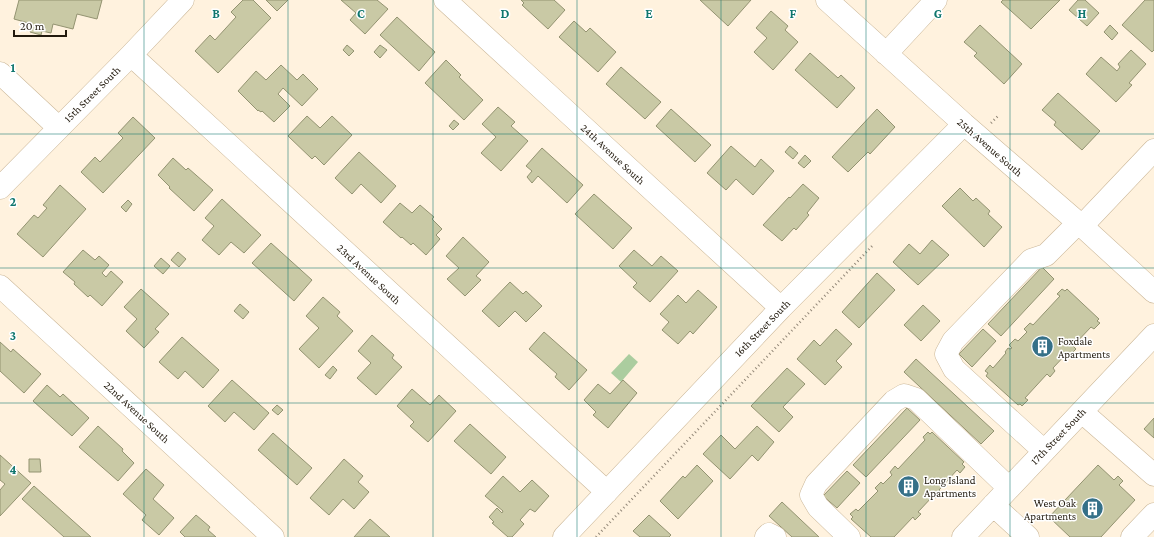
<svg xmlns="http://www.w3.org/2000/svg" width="1154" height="537" font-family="'Crimson Pro',serif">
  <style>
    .water { fill: #abcd9f }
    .building { fill: #c9c9a5; stroke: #939371 }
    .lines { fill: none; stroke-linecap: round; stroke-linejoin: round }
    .minor-casing { stroke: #cbb798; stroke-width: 23 }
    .path { stroke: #938878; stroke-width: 2.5; stroke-dasharray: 1 3; stroke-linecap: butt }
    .minor { stroke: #fff; stroke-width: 22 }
    .grid { fill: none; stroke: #0f766e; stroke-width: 1; stroke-opacity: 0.55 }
    .labels { text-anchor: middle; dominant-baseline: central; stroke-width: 3; stroke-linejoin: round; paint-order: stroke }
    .street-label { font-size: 11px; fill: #221a0e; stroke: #fff }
    .poi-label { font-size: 11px; fill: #221a0e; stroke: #fff; text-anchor: start }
    .grid-label { font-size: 13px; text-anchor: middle; font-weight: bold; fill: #0f766e; stroke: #fff; stroke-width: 3; stroke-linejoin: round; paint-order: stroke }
  </style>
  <rect width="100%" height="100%" fill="#fff2de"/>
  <path class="water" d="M629 354 638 362 621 382 611 373Z"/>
  <path class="building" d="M19 0H102L97 19 77 14 73 29 53 24 51 33 42 31 41 35 30 32 32 24 14 19Z
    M243 0H253L271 18 218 73 195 51 210 35 215 40 236 17 231 12Z
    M266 0H288L277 11Z
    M341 0H377L388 9 365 34 350 20 356 13Z
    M521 0H554L565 10 548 29 522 5 524 3Z
    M700 0H751L728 26Z
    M1003 0H1060L1031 29 1001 2Z
    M1078 0H1085L1099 13 1087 26 1069 10Z
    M1145 0H1154V50L1152 52 1122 25Z
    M771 11 788 26 785 30 798 42 773 70 754 52 767 38 756 28Z
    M397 17 435 52 419 71 380 35Z
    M574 21 586 32 590 28 616 52 598 72 559 37Z
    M980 25 1022 64 1004 84 974 56 977 53 964 42Z
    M1110 25 1118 33 1112 40 1104 32Z
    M347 45 354 51 349 56 343 50Z
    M380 45 387 50 380 58 374 52Z
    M1131 50 1146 64 1129 83 1132 85 1116 102 1086 74 1101 57 1117 71 1120 67 1118 64Z
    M810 53 838 78 841 75 855 88 837 108 795 70Z
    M446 60 461 75 459 77 483 100 464 120 425 83Z
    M281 65 297 80 303 74 318 89 302 106 283 88 278 94 290 106 274 122 262 111 261 112 258 110V111L238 91 256 71 266 80Z
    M621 67 661 102 645 119 606 84Z
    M1058 93 1100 131 1082 150 1054 125 1056 122 1042 110Z
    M498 107 515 122 511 126 528 141 501 171 481 153 496 137 482 124Z
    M671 109 711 145 695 162 656 126Z
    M877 109 895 127 870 154 868 152 848 172 832 157Z
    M307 116 320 128 332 116 352 135 324 165 315 156 312 159 288 136Z
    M133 117 155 138 103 193 81 172 95 157 100 162 123 138 118 133Z
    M454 120 459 124 453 130 449 126Z
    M731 146 755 167 761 159 774 171 753 195 736 179 726 190 707 173Z
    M790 146 798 153 793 159 785 152Z
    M542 148 583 185 567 203 538 176 532 183 527 177 532 171 526 166Z
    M359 152 396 186 381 203 361 184 352 194 335 178Z
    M805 155 811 161 804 168 798 163Z
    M173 158 186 170 188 168 213 190 194 211 169 188 170 187 158 175Z
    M803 184 819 198 807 213 809 215 796 230 794 228 782 241 763 225 789 197 790 198Z
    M60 185 86 209 43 257 17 234 34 215 38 218 47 208 43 205Z
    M960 188 973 201 976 198 990 211 988 214 1002 227 984 247 942 206Z
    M594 194 632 228 613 249 575 214Z
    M222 199 261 235 244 253 231 242 219 255 202 240 214 226 205 218Z
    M128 200 132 204 126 212 121 207Z
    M400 203 412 213 420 205 434 217 432 219 442 229 436 235 440 239 426 255 413 243 411 245 402 237 401 238 383 222Z
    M463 237 489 262 476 276 481 280 465 296 447 279 459 268 446 256Z
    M932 240 949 255 918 285 893 262 909 244 920 254Z
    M271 243 312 280 294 301 252 263Z
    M83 250 95 260 99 256 109 265 102 273 106 277 111 271 123 282 102 306 90 295 88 297 74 284 75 282 63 272Z
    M634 250 652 266 661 256 678 271 650 302 633 287 637 283 619 266Z
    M178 252 186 259 179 267 171 260Z
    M161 258 170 266 163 274 154 266Z
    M1042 267 1054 279 1001 336 988 324Z
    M877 273 895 290 859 328 842 312Z
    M510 282 523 294 526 291 542 306 526 322 515 311 499 327 482 311Z
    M141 289 169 314 155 329 159 332 144 348 126 331 137 319 124 307Z
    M1062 289 1065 291 1067 289 1099 319 1097 321 1100 323 1094 329 1091 327 1073 346 1076 349 1070 355 1068 352 1053 368 1055 371 1050 377 1047 374 1025 398 1028 400 1022 406 1020 404 1018 405 986 376 988 373 985 371 990 365 993 368 1006 353 1005 352 1008 348 1010 349 1012 348 1009 345 1015 339 1018 341 1027 332 1024 329 1030 323 1033 325 1060 296 1057 294Z
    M698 290 717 307 693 334 690 331 678 344 662 330 669 322 660 314 678 295 686 303Z
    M323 297 340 312 337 316 353 331 319 368 299 349 319 328 306 316Z
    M240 304 249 312 243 319 234 311Z
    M923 305 940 321 921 341 904 325Z
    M836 329 852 344 836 361 842 367 825 385 797 359 814 340 820 346Z
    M983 329 996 341 972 367 959 354Z
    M544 332 587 370 569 390 555 377 557 374 529 349Z
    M372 335 394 355 392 358 402 367 376 395 357 378 371 363 358 351Z
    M182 337 219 370 203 388 185 371 178 379 159 362Z
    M0 342 11 352 13 349 41 374 24 393 0 371Z
    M916 359 994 431 981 444 904 372Z
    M333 366 337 370 330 379 325 375Z
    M787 368 805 384 783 407 793 417 779 432 751 406Z
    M232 380 269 413 254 430 234 412 225 422 208 406Z
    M623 380 637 393 608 428 593 415 596 412 584 400 598 384 610 394Z
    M47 385 60 397 63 394 89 418 72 436 33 401Z
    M412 389 430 405 439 395 456 411 428 442 410 426 414 422 397 406Z
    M277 405 283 410 278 415 272 410Z
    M907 408 920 420 866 477 853 465Z
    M1154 418V438L1144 429Z
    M470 424 506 457 491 474 454 441Z
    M98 426 123 449 122 451 134 463 118 481 79 447Z
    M757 426 774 442 758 461 752 455 730 479 703 454 721 435 735 449Z
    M928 432 930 434 932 432 964 462 962 464 965 467 960 473 957 470 939 490 941 492 936 498 933 496 918 512 921 514 915 520 913 517 894 537H871L851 519 853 517 850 514 856 509 858 511 878 491 875 488 881 482 883 484 892 475 890 472 895 466 898 469 925 440 923 437Z
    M273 433 312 468 297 485 258 450Z
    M0 455 31 483 0 516V490L5 484 0 480Z
    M29 459H40L41 472H29Z
    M344 459 363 476 358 482 369 492 354 509 343 499 329 515 310 498Z
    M697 465 713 481 678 519 660 501 683 476 685 478Z
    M1098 465 1114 480 1118 476 1123 481 1119 485 1135 500 1101 537H1070L1049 517Z
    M146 469 164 485 153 499 174 518 159 535 142 520 146 515 123 494Z
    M847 471 860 483 837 508 823 496Z
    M503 476 520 492 532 480 549 496 535 512 530 509 520 520 524 524 512 537H508L492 523 494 522 489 517 497 508 502 513 503 511 485 496Z
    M34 486 91 537H64L22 499Z
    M782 502 819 537H792L769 516Z
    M196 515 210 527 208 530 216 537H185L180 532Z
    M649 515 671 535 669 537H640L633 531Z
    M370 519 390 537H354Z"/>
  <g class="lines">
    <defs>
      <path id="minor" d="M445 0 781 308
        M827 0 964 124 1082 226 1154 292
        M886 54 936 0
        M131 55 607 492
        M0 73 59 128
        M0 188 131 55 183 0
        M1082 226 1154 150
        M0 286 273 537
        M1082 412 1154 475
        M1044 451 954 369 946 354 953 341 1031 260 1046 255 1078 223
        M993 505 1028 537
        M564 537 781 308 964 124
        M766 537 769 534 775 537
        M849 537 818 507 811 495 816 484 894 401 904 395 916 399 1009 488
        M963 537 1154 335
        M1132 537 1154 514"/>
    </defs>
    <use href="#minor" class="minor-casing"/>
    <path class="path" d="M991 123 998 116
      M596 537 874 244"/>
    <use href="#minor" class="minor"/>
  </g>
  <path class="grid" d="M144 0V537M288 0V537M433 0V537M577 0V537M721 0V537M866 0V537M1010 0V537M0 134H1154M0 268H1154M0 403H1154"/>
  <defs>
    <symbol id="building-disc" viewBox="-11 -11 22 22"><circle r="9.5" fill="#357088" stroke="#fff"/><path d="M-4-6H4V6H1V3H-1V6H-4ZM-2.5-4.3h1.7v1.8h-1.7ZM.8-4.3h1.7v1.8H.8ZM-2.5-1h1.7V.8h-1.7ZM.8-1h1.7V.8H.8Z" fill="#fff"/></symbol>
  </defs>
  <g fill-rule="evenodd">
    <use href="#building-disc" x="1030" y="334" width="25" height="25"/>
    <use href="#building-disc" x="896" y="474" width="25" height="25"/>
    <use href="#building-disc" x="1080" y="496" width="25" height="25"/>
  </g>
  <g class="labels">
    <g class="street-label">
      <text transform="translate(92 94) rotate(-45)">15th Street South</text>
      <text transform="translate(990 147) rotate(41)">25th Avenue South</text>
      <text transform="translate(613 154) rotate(43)">24th Avenue South</text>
      <text transform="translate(369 274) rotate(43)">23rd Avenue South</text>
      <text transform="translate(762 328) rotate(-46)">16th Street South</text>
      <text transform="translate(137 412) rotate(43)">22nd Avenue South</text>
      <text transform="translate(1058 436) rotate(-46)">17th Street South</text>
    </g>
    <g class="poi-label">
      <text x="1058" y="341">Foxdale<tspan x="1058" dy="13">Apartments</tspan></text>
      <text x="924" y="480">Long Island<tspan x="924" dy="13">Apartments</tspan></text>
      <text x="1076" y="503" text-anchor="end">West Oak<tspan x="1076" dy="13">Apartments</tspan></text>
    </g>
  </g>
  <g class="grid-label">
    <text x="216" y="18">B</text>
    <text x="361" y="18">C</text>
    <text x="505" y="18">D</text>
    <text x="649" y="18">E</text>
    <text x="793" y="18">F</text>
    <text x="938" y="18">G</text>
    <text x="1082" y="18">H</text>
    <text x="13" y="72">1</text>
    <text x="13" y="206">2</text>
    <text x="13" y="340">3</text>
    <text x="13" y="474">4</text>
  </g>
  <path d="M14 30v6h52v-6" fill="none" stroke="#221a0e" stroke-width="2"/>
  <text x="20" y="30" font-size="12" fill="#221a0e" stroke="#ffffff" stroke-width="3" paint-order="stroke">20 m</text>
</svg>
